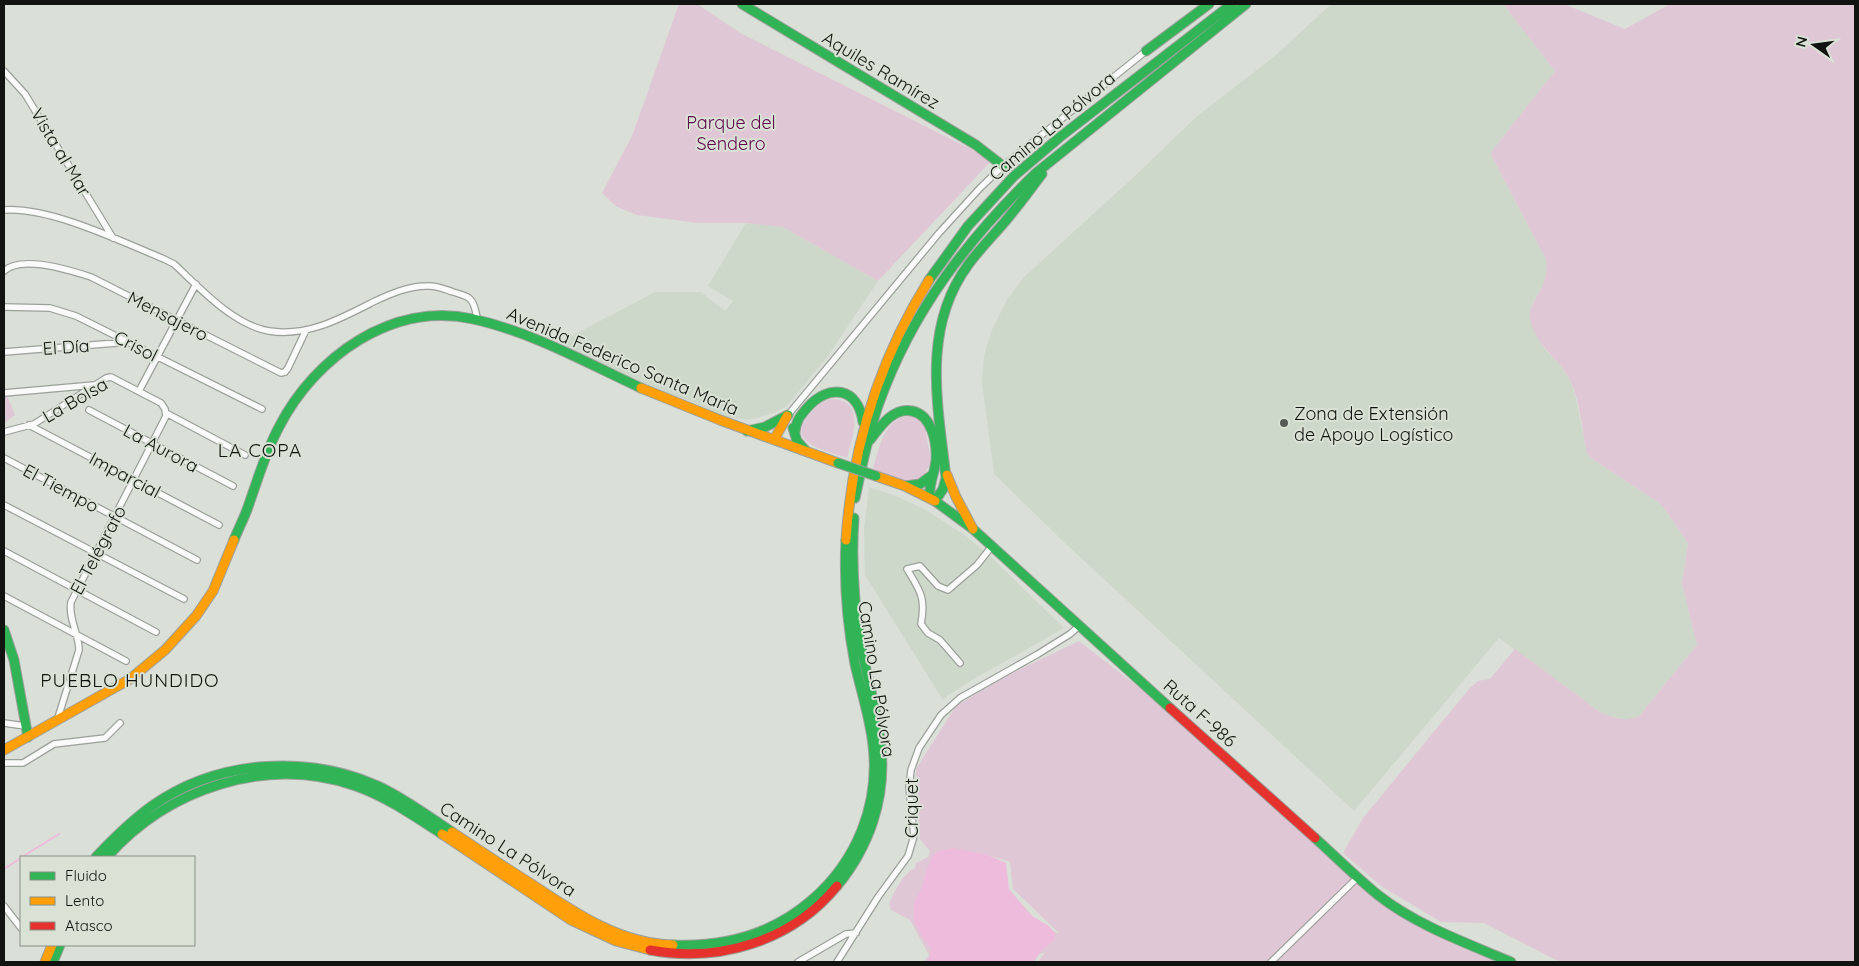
<svg xmlns="http://www.w3.org/2000/svg" width="1859" height="966" font-family="Quicksand,sans-serif">
  <style>
    .built { fill: #ced8ca }
    .green { fill: #e0c7d5; fill-rule: evenodd }
    .water { fill: #eebbdc }
    .lines { fill: none; stroke-linecap: round; stroke-linejoin: round }
    .stream { stroke: #eebbdc; stroke-width: 2 }
    .street-casing { stroke: #9ca09b; stroke-width: 8 }
    .fast-casing { stroke: #9ca09b; stroke-width: 11 }
    .slow-casing { stroke: #9ca09b; stroke-width: 11 }
    .jam-casing { stroke: #9ca09b; stroke-width: 11 }
    .street { stroke: #f9faf9; stroke-width: 5.5 }
    .fast { stroke: #30b455; stroke-width: 9 }
    .slow { stroke: #ff9f0a; stroke-width: 9 }
    .jam { stroke: #e5322d; stroke-width: 9 }
    .fast-bridge-casing { stroke: #9ca09b; stroke-width: 11; stroke-linecap: butt }
    .fast-bridge { stroke: #30b455; stroke-width: 9 }
    .poi-dot { fill: #575a55; stroke: #d9e2d5; stroke-width: 2 }
    .labels { text-anchor: middle; dominant-baseline: central; stroke-width: 4; stroke-linejoin: round; paint-order: stroke }
    .street-label { font-size: 18px; fill: #10130f; stroke: #d9e2d5 }
    .park-label { font-size: 18px; fill: #5e034b; stroke: #d9e2d5 }
    .poi-label { font-size: 18px; fill: #10130f; stroke: #d9e2d5; text-anchor: start }
    .neighbourhood-label { font-size: 19px; letter-spacing: 1px; fill: #10130f; stroke: #d9e2d5 }
  </style>
  <rect width="100%" height="100%" fill="#dadfd8"/>
  <path class="built" d="M1331 4H1503L1555 71 1492 151 1491 155 1546 259 1547 269 1544 284 1532 304 1530 316 1544 348 1563 369 1570 380 1575 394 1587 453 1591 458 1658 502 1664 508 1688 543 1682 584 1697 645 1640 715 1634 719H1623L1611 717 1600 712 1499 638 1354 811 1066 544 994 474 982 382 984 356 991 332 1008 298 1023 278 1137 174 1196 117 1275 56Z
    M746 223 783 227 878 281 828 356 786 407 773 413 749 420 724 417 688 400 667 394 568 348 562 341 655 292H701L725 311 733 301 708 286Z
    M869 487 898 497 926 510 966 536 990 556 1064 628 972 680 948 695 943 700 865 575 864 529Z"/>
  <path class="green" d="M679 4H697L740 33 992 160 878 281 783 227 746 223H698L637 215 617 207 602 193 632 136Z
    M1503 4H1564L1625 29 1670 4H1855V962H1560L1484 923 1441 922 1381 886 1343 853 1363 818 1469 689 1478 681 1490 679 1515 649 1600 712C1614 718 1627 723 1640 715L1697 645 1682 584 1688 543 1664 508 1658 502 1591 458 1587 453C1582 430 1580 398 1569 378 1557 357 1533 343 1530 317 1529 305 1539 295 1543 285 1547 276 1547 268 1546 259L1491 155 1492 151 1555 71Z
    M4 396H7L15 415 4 423Z
    M834 399C866 402 852 438 847 458 825 450 782 443 811 413 818 405 824 400 834 399Z
    M910 416 918 419 925 428 931 461 925 474 918 480 909 483 873 469C879 449 884 417 910 416Z
    M1079 641 1164 707 1361 887 1403 917 1453 944 1496 962H1038L1045 952 1037 955 1031 962H923L929 956 928 953 910 920 891 910 889 904C894 892 903 874 915 868L916 863 928 857 930 851 920 839 916 769 956 706 1006 676ZM985 854 1010 862 1013 889 1059 933V934L1040 924 1000 883Z"/>
  <path class="water" d="M953 848 988 855 1006 863 1009 889 1032 916 1049 926 1055 933 1054 940 1041 951 1034 962H926L929 959 931 948 921 935 914 919V903L922 887 927 869 933 855 939 851Z"/>
  <g class="lines">
    <path class="stream" d="M22 857 59 834
      M4 869 21 858"/>
    <defs>
      <path id="street" d="M4 71 25 94 113 238
        M4 210C51 207 120 241 164 259L174 264C200 288 233 325 269 331 307 337 340 319 373 302 390 294 408 286 427 286 436 285 444 289 453 292 459 294 466 295 470 299 476 305 475 313 478 320
        M4 271C21 255 70 270 91 277L281 373 285 372 288 368 306 330
        M4 307 50 308 76 316 262 409
        M4 352 129 342
        M139 391 196 284
        M4 393 94 385
        M89 410 233 486
        M166 413 245 455
        M788 415 939 233 980 188 1003 166 1146 51
        M29 425 219 525
        M4 432 34 424 106 378 111 377 161 403 165 409 166 416 71 602C68 618 79 634 79 650L57 721
        M4 458 197 560
        M4 505 184 599
        M4 551 156 632
        M4 596 126 661
        M960 663 940 640 928 633 921 624C926 597 920 591 907 569L920 566 938 586 948 590 977 565 992 546
        M4 723 25 726
        M4 763H23L54 744 105 738 120 723
        M4 906 21 928
        M798 962 846 934 856 933
        M837 962 878 897 908 856 914 836 909 787 911 770 919 748 941 715 960 698 1038 654 1070 634 1079 626
        M1271 962 1357 878"/>
      <path id="fast" d="M742 4 976 145 1003 166
        M1146 51 1209 4
        M929 280 968 226 1014 176 1060 137 1232 4
        M793 428 797 441 806 451
        M747 431 765 427 788 415
        M795 432C796 421 800 416 807 408 829 383 858 387 863 422
        M870 440C880 427 893 407 912 411 932 415 937 443 936 460 935 473 928 484 930 498
        M905 486 920 484 931 476
        M855 498C862 466 868 434 879 403 912 311 967 240 1036 173L1246 4
        M935 501 973 529 1170 708
        M935 501 943 489 946 478C938 406 921 329 968 265 981 247 998 231 1012 213 1022 201 1032 187 1042 174
        M234 540C239 527 246 515 250 501 259 476 266 451 279 427 315 357 392 301 473 319 532 332 587 363 641 388
        M4 630 14 660 28 737
        M1315 838C1336 857 1356 877 1378 895 1416 925 1466 943 1511 962
        M96 857C114 838 131 821 152 806 217 760 306 754 378 786 404 798 428 816 452 832
        M107 857C168 788 267 755 356 786 387 797 414 816 442 834
        M837 886C869 847 886 799 881 748 878 714 868 681 861 647 854 604 851 561 854 518
        M673 945C725 947 772 935 812 900 857 861 880 804 873 745 870 717 861 691 855 664 847 623 844 580 846 540
        M53 962 60 945"/>
      <path id="slow" d="M641 388 720 420 838 463
        M774 440 787 416
        M947 475 956 497 973 529
        M876 476 905 486 935 501
        M846 540C852 447 879 360 929 280
        M4 750 130 679 165 650 196 616 213 591 234 540
        M452 832C479 850 506 868 533 885 575 913 620 944 673 945
        M442 834 571 920 616 941 650 950
        M45 962 52 945"/>
      <path id="jam" d="M1170 708 1315 838
        M650 950C719 963 792 941 837 886"/>
    </defs>
    <use href="#street" class="street-casing"/>
    <use href="#fast" class="fast-casing"/>
    <use href="#slow" class="slow-casing"/>
    <use href="#jam" class="jam-casing"/>
    <use href="#street" class="street"/>
    <use href="#fast" class="fast"/>
    <use href="#slow" class="slow"/>
    <use href="#jam" class="jam"/>
    <defs>
      <path id="fast-bridge" d="M838 463 876 476"/>
    </defs>
    <use href="#fast-bridge" class="fast-bridge-casing"/>
    <use href="#fast-bridge" class="fast-bridge"/>
  </g>
  <circle class="poi-dot" cx="1284" cy="423" r="5"/>
  <g class="labels">
    <g class="street-label">
      <text transform="translate(881 70) rotate(31)">Aquiles Ramírez</text>
      <text transform="translate(1052 126) rotate(-40)">Camino La Pólvora</text>
      <text transform="translate(61 152) rotate(59)">Vista al Mar</text>
      <text transform="translate(168 316) rotate(27)">Mensajero</text>
      <text transform="translate(136 346) rotate(27)">Crisol</text>
      <text transform="translate(66 347) rotate(-4)">El Día</text>
      <text transform="translate(623 361) rotate(23)">Avenida Federico Santa María</text>
      <text transform="translate(75 400) rotate(-30)">La Bolsa</text>
      <text transform="translate(161 448) rotate(28)">La Aurora</text>
      <text transform="translate(125 475) rotate(28)">Imparcial</text>
      <text transform="translate(61 488) rotate(28)">El Tiempo</text>
      <text transform="translate(98 550) rotate(-62)">El Telégrafo</text>
      <text transform="translate(877 679) rotate(81)">Camino La Pólvora</text>
      <text transform="translate(1200 713) rotate(42)">Ruta F-986</text>
      <text transform="translate(911 808) rotate(-90)">Criquet</text>
      <text transform="translate(508 849) rotate(33)">Camino La Pólvora</text>
    </g>
    <g class="park-label">
      <text x="731" y="122">Parque del<tspan x="731" dy="21">Sendero</tspan></text>
    </g>
    <g class="poi-label">
      <text x="1294" y="413">Zona de Extensión<tspan x="1294" dy="21">de Apoyo Logístico</tspan></text>
    </g>
    <g class="neighbourhood-label">
      <text x="260" y="450">LA COPA</text>
      <text x="130" y="680">PUEBLO HUNDIDO</text>
    </g>
  </g>
  <rect width="1859" height="966" fill="none" stroke="#10130f" stroke-width="10"/>
  <rect x="20" y="856" width="175" height="90" fill="#d9e2d5" stroke="#898f86"/>
  <rect x="30" y="872" width="25" height="8" fill="#30b455" stroke="#898f86"/>
  <text x="65" y="881" font-size="15" fill="#10130f">Fluido</text>
  <rect x="30" y="897" width="25" height="8" fill="#ff9f0a" stroke="#898f86"/>
  <text x="65" y="906" font-size="15" fill="#10130f">Lento</text>
  <rect x="30" y="922" width="25" height="8" fill="#e5322d" stroke="#898f86"/>
  <text x="65" y="931" font-size="15" fill="#10130f">Atasco</text>
  <g transform="translate(1814 45) rotate(284)" stroke="#d9e2d5" stroke-width="4" paint-order="stroke">
  <path d="M0-4L9 19L0 12L-9 19Z" fill="#10130f"/>
  <text y="-8" font-size="14" font-weight="bold" text-anchor="middle" fill="#10130f">N</text>
  </g>
</svg>
